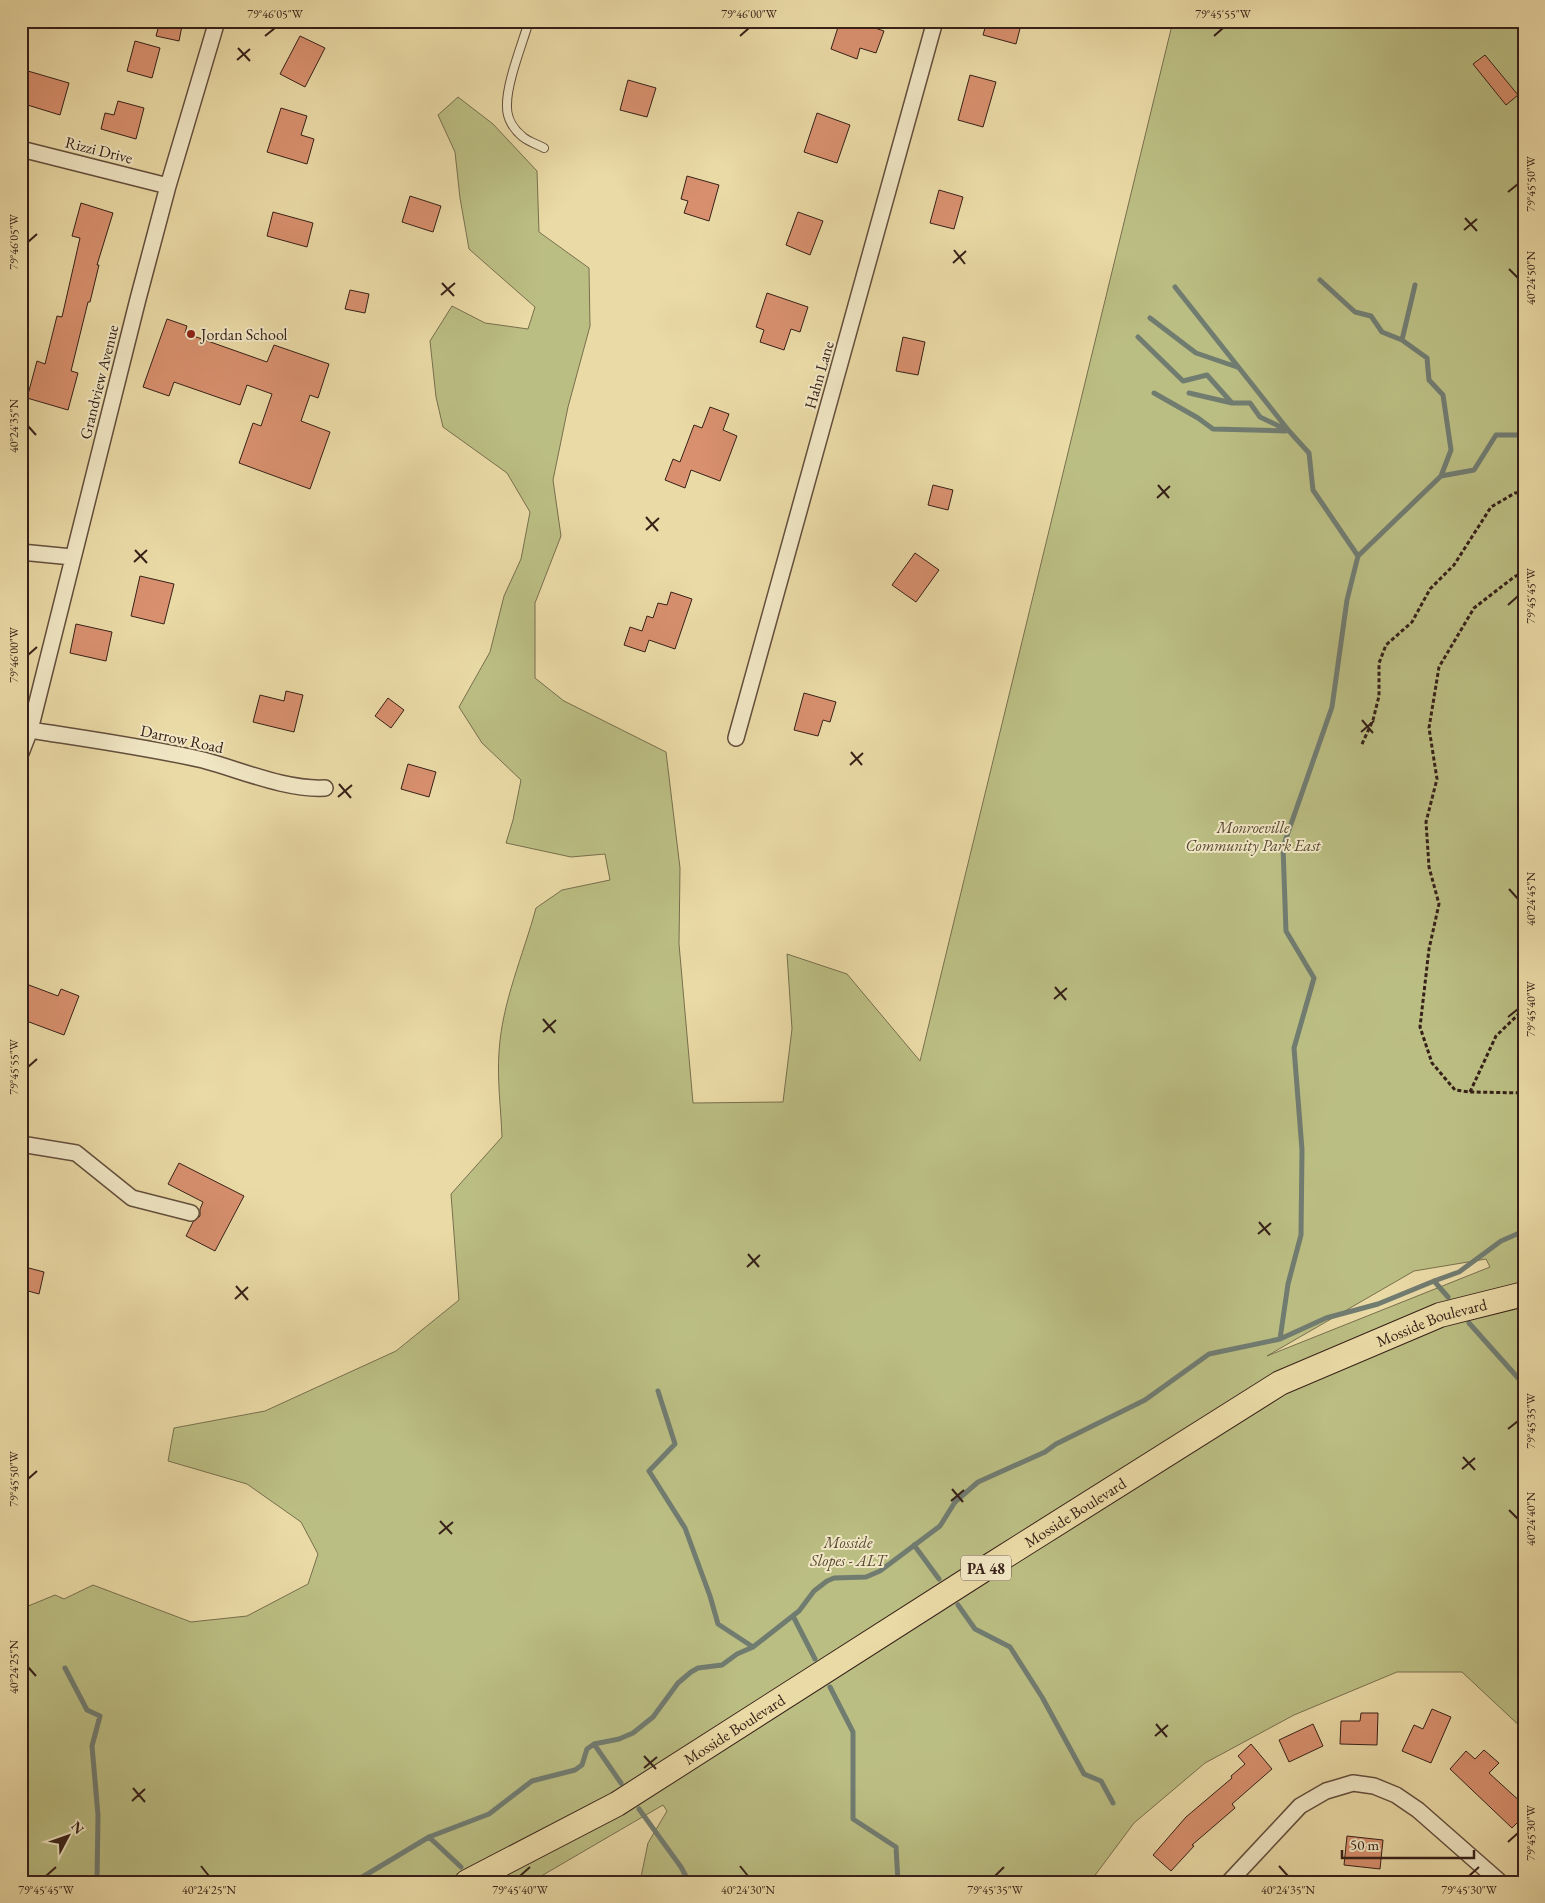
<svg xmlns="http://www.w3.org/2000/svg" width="1545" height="1903" font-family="'EB Garamond',serif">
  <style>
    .green { fill: #bbbe83; stroke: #786f4e; fill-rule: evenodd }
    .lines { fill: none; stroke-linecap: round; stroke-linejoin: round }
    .stream { stroke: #717c71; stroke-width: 5 }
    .building { fill: #d8906e; stroke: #362018 }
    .lane-casing { stroke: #634e3c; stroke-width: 10 }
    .street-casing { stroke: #634e3c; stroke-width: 18 }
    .primary-casing { stroke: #362018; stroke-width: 26 }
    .path { stroke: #362018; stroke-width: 3; stroke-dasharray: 4 2.5; stroke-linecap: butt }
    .lane { stroke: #f1e7c5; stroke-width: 8 }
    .street { stroke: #f1e7c5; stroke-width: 15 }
    .primary { stroke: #eadaa6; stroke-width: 24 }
    .ticks { fill: none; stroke: #362018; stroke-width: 2 }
    .poi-dot { fill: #8f2418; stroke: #f1e7c5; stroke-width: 2 }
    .labels { text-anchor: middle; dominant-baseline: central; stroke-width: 4; stroke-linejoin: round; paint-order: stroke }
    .shield { fill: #f1e7c5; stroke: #6e5c4c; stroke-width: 1 }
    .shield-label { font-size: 15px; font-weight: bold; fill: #362018 }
    .street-label { font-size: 16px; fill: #362018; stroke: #f1e7c5 }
    .poi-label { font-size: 16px; fill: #362018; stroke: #f1e7c5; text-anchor: start }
    .park-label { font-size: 16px; font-style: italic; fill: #574833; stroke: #f1e7c5 }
    .neatline { fill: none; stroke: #362018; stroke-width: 2 }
    .ticks-label { font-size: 12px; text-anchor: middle; fill: #362018 }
  </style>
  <rect width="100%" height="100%" fill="#eadaa6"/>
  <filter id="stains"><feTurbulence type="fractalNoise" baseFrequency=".004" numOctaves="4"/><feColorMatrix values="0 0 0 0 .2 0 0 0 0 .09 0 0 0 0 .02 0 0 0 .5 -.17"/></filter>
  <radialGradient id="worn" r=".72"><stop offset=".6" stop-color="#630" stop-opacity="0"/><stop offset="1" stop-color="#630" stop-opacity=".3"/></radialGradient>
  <path class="green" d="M1173 21H1524V1730L1462 1672H1397L1294 1715 1205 1763 1134 1823 1090 1882H640L648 1843 667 1811 663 1805 531 1882H21V1609L55 1595 64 1599 93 1585 191 1622 247 1616 308 1584 318 1554 301 1522 247 1484 168 1461 174 1428 265 1411 396 1351 459 1300 451 1194 502 1137C501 1109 497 1080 499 1052 502 1002 523 956 536 908L562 890 610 880 605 854 571 857 506 843 513 820 521 780 482 743 459 707 490 652 504 596 521 559 530 512 507 473 443 427 436 397 430 341 452 306 485 323 528 329 535 307 469 249 460 198 455 152 438 115 458 97 493 124 537 171 539 232 589 268 590 326 568 407 553 480 561 536 535 603V678L564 701 666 752 680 868 679 944 693 1103 783 1102 792 1029 787 954 847 974 920 1061ZM1486 1259 1490 1267 1267 1356 1414 1271Z"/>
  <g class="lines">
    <path class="stream" d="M1320 280 1355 312 1371 316 1382 332 1402 340
      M1415 285 1402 340 1427 358 1429 380 1443 395 1451 450 1441 476
      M1175 287 1289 431 1309 453 1313 490 1358 556
      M1150 318 1196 353 1237 367
      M1138 337 1183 381 1207 375 1232 403H1250L1260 417 1287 430
      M1154 393 1198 418 1213 429 1286 431
      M1189 393 1232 403
      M1434 1281 1448 1297
      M1469 1323 1519 1379 1524 1389
      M1280 1339 1288 1284 1301 1235 1302 1150 1294 1048 1314 978 1286 931 1283 847 1332 707 1347 600 1358 556 1441 476 1474 470 1496 435H1524
      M658 1391 675 1444 649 1471 685 1528 710 1596 718 1624 753 1647
      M914 1545 939 1579
      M958 1605 975 1629 1010 1647 1042 1697 1084 1774 1101 1781 1113 1803
      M793 1616 815 1659
      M65 1668 87 1710 100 1716 92 1746 98 1815 97 1882
      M830 1687 853 1732V1819L896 1847 898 1882
      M594 1744 621 1783
      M639 1809 681 1867 689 1882
      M429 1837 461 1867
      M354 1882 429 1837 489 1814 532 1781 575 1770 582 1765 587 1749 594 1744 619 1739 633 1733 653 1717 678 1683 691 1672 698 1668 722 1665 737 1654 753 1647 799 1611 814 1591 827 1581 834 1578 866 1577 880 1571 940 1526 955 1502 978 1482 1045 1452 1056 1444 1145 1400 1209 1354 1280 1339 1326 1318 1378 1304 1434 1281 1459 1272 1501 1241 1524 1231"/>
  </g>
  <path class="building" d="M160 21H183L179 41 156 36Z
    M840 21H868L866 25 884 31 876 53 860 48 857 59 831 49Z
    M987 21H1022L1016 44 983 35Z
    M300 36 325 48 305 87 280 74Z
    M135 41 160 48 152 78 127 71Z
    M1485 55 1518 95 1506 105 1473 64Z
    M21 69 69 83 60 115 21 103Z
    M970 75 996 82 983 127 958 120Z
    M628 80 656 88 647 117 620 110Z
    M118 101 144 108 136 139 101 129 105 113 114 115Z
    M281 108 307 116 301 135 314 139 307 164 267 152Z
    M817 113 850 125 837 163 804 152Z
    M687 176 719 185 709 221 684 213 688 201 681 199Z
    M939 190 963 197 954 229 930 223Z
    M410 196 441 206 433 232 402 222Z
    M81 203 113 213 97 265H99L90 302H88L71 371 78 373 68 410 27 398 37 361 45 364 57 316 62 317 80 238 72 236Z
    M273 212 313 223 307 247 267 236Z
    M798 212 823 221 810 255 786 245Z
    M350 290 369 294 365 313 345 309Z
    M767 293 808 307 800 332 791 329 784 350 760 342 764 330 756 327Z
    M167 319 187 326 185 333 267 362 274 345 329 364 318 398 310 395 301 421 330 432 310 489 239 463 253 423 261 426 272 394 247 385 240 405 174 382 169 396 143 387Z
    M903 337 925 342 918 375 896 371Z
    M710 407 729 414 723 430 737 436 720 481 691 470 685 488 665 480 673 459 680 462 694 425 702 428Z
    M933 485 953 490 948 510 928 505Z
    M915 553 939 570 916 602 892 585Z
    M140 576 174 584 164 624 131 616Z
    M671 592 692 599 675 649 649 640 645 652 624 645 630 627 642 631 647 616 653 618 658 603 667 605Z
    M76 624 112 632 106 661 70 653Z
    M286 691 303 695 294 732 253 722 260 695 284 701Z
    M804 693 836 702 830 722 823 720 818 736 794 730Z
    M388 698 404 710 391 728 375 716Z
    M408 764 436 772 429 797 401 789Z
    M21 982 58 996 61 989 79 996 64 1035 21 1019Z
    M179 1163 244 1196 215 1251 186 1236 193 1222 200 1216V1209L203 1202 168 1184Z
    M21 1266 44 1272 39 1294 21 1289Z
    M1432 1709 1451 1717 1431 1763 1402 1751 1414 1725 1423 1729Z
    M1361 1713H1378L1377 1745 1340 1744 1341 1721H1360Z
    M1313 1724 1323 1746 1289 1762 1279 1740Z
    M1251 1744 1272 1769 1232 1804 1235 1808 1192 1845 1194 1846 1171 1871 1153 1855 1186 1817 1232 1778 1231 1776 1245 1764 1238 1756Z
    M1484 1750 1499 1763 1489 1773 1524 1805V1816L1512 1828 1450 1769 1466 1751 1475 1759Z
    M1347 1836 1383 1840 1380 1869 1344 1865Z"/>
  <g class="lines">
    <defs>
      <path id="lane" d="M529 21C522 45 506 84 507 107 507 119 514 130 523 137 529 142 537 144 544 148"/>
      <path id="street" d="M21 149 168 186
        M21 552 72 557
        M30 730C87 739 146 747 203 760 241 770 285 790 325 788
        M736 738 935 21
        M21 753 30 730 138 299 168 186 217 21
        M21 1144 76 1153 132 1198 191 1213
        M1229 1882 1300 1806 1326 1791 1353 1783 1374 1786 1396 1795 1418 1810 1500 1882"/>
      <g id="primary">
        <path id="s1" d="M467 1882 617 1804 991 1565 1280 1383 1440 1315 1524 1294"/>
      </g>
    </defs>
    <use href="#lane" class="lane-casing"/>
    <use href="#street" class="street-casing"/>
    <use href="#primary" class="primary-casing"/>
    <path class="path" d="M1524 572 1514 577 1474 608 1439 667 1429 728 1437 779 1426 822 1429 867 1439 904 1429 949 1420 1027 1432 1063 1455 1090 1470 1092 1524 1093
      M1362 744 1373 720 1379 696V663L1386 645 1412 622 1430 589 1454 565 1491 507 1515 493 1524 492
      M1470 1092 1496 1036 1524 1009"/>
    <use href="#lane" class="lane"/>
    <use href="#street" class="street"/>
    <use href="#primary" class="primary"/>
  </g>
  <path class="ticks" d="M265 36 275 28M740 36 749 28M1214 36 1223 28M238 48 250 61M237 60 250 49M1508 192 1518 184M1465 218 1477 231M1464 230 1477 219M28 242 37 234M954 250 965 264M953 263 966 251M1509 269 1518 278M442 283 454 296M441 295 455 283M28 426 36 435M1158 485 1169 498M1157 498 1170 486M646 517 658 531M646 530 659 518M135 550 147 563M134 562 147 550M1508 605 1518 596M28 655 37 647M1362 720 1373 733M1361 732 1374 721M851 752 862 765M850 765 863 753M339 784 351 798M338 797 352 785M1509 889 1518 899M1055 987 1066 1000M1054 999 1067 988M1508 1017 1518 1009M543 1019 555 1033M543 1032 556 1020M28 1067 37 1059M1259 1222 1270 1235M1258 1234 1271 1223M748 1254 759 1267M747 1267 760 1255M236 1286 248 1300M235 1299 248 1287M1508 1429 1518 1421M1463 1457 1475 1470M1462 1469 1475 1458M28 1479 37 1471M952 1489 963 1502M951 1501 964 1490M1509 1510 1518 1519M440 1521 452 1534M439 1534 453 1522M28 1667 36 1676M1156 1724 1167 1737M1155 1736 1168 1725M644 1756 656 1769M644 1768 657 1757M133 1788 145 1802M132 1801 145 1789M1508 1842 1518 1833M201 1866 209 1876M740 1866 748 1876M1279 1866 1288 1876M46 1876 56 1867M520 1876 530 1867M995 1876 1004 1867M1469 1876 1479 1867"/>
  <circle class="poi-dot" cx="191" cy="334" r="5"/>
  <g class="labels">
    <rect class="shield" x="961" y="1555.5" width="50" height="25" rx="4"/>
    <g class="shield-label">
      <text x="986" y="1568">PA 48</text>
    </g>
    <g class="street-label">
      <text transform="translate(99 150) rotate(14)">Rizzi Drive</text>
      <text transform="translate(819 375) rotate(-74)">Hahn Lane</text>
      <text transform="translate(99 382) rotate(-76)">Grandview Avenue</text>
      <text transform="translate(182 739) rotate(12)">Darrow Road</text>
      <text stroke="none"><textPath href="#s1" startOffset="1118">Mosside Boulevard</textPath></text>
      <text stroke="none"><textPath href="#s1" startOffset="712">Mosside Boulevard</textPath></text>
      <text stroke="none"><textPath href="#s1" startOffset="308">Mosside Boulevard</textPath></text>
    </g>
    <g class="poi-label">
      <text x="201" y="334">Jordan School</text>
    </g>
    <g class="park-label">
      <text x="1253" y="827">Monroeville<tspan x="1253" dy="18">Community Park East</tspan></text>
      <text x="848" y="1542">Mosside<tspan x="848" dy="18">Slopes - ALT</tspan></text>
    </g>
  </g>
  <rect width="1545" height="1903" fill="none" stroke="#eadaa6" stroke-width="55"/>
  <g transform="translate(68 1836) rotate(49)" stroke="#f1e7c5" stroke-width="4" paint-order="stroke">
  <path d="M0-4L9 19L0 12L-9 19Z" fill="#362018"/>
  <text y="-8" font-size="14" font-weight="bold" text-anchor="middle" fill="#362018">N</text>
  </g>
  <path d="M1342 1850v8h132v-8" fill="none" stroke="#362018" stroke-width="2.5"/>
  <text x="1350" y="1850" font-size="15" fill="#362018" stroke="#f1e7c5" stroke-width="4" paint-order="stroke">50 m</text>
  <rect x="28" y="28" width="1490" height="1848" class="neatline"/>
  <g class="ticks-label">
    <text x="275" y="18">79°46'05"W</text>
    <text x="749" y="18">79°46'00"W</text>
    <text x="1223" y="18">79°45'55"W</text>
    <text transform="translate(1531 184) rotate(-90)" y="4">79°45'50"W</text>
    <text transform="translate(14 242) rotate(-90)" y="4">79°46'05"W</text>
    <text transform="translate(1531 278) rotate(-90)" y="4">40°24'50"N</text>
    <text transform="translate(14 426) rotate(-90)" y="4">40°24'35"N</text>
    <text transform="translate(1531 596) rotate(-90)" y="4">79°45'45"W</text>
    <text transform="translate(14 655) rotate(-90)" y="4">79°46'00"W</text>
    <text transform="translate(1531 899) rotate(-90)" y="4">40°24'45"N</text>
    <text transform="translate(1531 1009) rotate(-90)" y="4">79°45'40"W</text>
    <text transform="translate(14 1067) rotate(-90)" y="4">79°45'55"W</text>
    <text transform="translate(1531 1421) rotate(-90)" y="4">79°45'35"W</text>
    <text transform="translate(14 1479) rotate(-90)" y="4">79°45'50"W</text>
    <text transform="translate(1531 1519) rotate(-90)" y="4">40°24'40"N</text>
    <text transform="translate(14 1667) rotate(-90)" y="4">40°24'25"N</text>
    <text transform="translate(1531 1833) rotate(-90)" y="4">79°45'30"W</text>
    <text x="46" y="1894">79°45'45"W</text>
    <text x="209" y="1894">40°24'25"N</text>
    <text x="520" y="1894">79°45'40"W</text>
    <text x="748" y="1894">40°24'30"N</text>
    <text x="995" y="1894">79°45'35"W</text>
    <text x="1288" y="1894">40°24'35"N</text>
    <text x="1469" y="1894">79°45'30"W</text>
  </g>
  <rect width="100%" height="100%" filter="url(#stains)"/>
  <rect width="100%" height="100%" fill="url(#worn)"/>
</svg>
